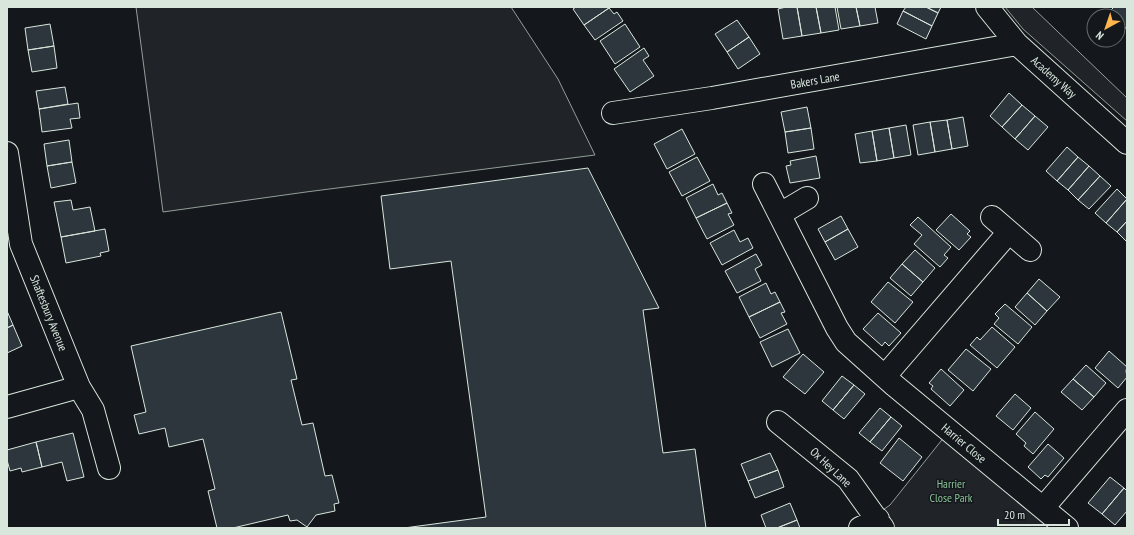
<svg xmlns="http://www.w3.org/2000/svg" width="1134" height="535" font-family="'PT Sans Narrow',sans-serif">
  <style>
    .green { fill: #202428; stroke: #939e99 }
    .building { fill: #2c363c; stroke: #d8e6dc }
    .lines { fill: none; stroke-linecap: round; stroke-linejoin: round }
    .minor-casing { stroke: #d8e6dc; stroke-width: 24 }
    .minor { stroke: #14181c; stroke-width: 22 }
    .labels { text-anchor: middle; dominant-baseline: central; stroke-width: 3; stroke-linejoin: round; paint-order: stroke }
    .street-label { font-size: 12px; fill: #d8e6dc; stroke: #14181c }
    .park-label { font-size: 12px; fill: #8ac095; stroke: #14181c }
  </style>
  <rect width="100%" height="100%" fill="#14181c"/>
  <path class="green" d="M136 7H511L558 79 595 155 306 192 163 212Z
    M1005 7H1032L1127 98V121L1023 29Z
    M945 436 1053 528H889L880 512 890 505Z"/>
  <path class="building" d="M576 7H609V8L584 25 573 9Z
    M786 7H797L802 36 783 39 778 9Z
    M797 7H816L821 33 802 36Z
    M816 7H835L839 30 821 33Z
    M837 7H856L860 26 841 29Z
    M856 7H875L878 23 860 26Z
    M906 7H926L938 13 932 26 903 11Z
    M926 7H941L938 13Z
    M1114 7H1127V26L1122 32 1118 28V16H1105Z
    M609 8 614 14 617 12 623 21 595 40 584 25Z
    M903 11 932 26 926 39 897 24Z
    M737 20 749 37 727 52 715 34Z
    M50 24 54 46 28 50 25 28Z
    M625 24 640 47 615 64 600 41Z
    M749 37 760 54 738 69 727 52Z
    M54 46 57 68 32 72 28 50Z
    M644 48 649 56 643 60 654 76 630 92 614 69Z
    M65 87 68 104 39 109 36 91Z
    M1009 93 1022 105 1002 127 990 116Z
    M78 103 80 118 70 119 72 128 42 132 39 109Z
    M1022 105 1035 116 1015 139 1002 127Z
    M807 107 811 128 785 132 781 112Z
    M1035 116 1048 127 1028 150 1015 139Z
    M963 117 968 146 952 149 947 120Z
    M947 120 952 149 935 152 930 122Z
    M930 122 935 152 918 155 913 125Z
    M906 125 911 155 894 158 889 128Z
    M811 128 814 149 788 153 785 132Z
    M889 128 894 158 877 161 872 131Z
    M682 129 695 154 667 169 654 144Z
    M872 131 877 161 860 163 855 134Z
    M69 140 72 162 47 166 44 144Z
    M1067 147 1078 157 1057 181 1046 171Z
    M816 156 820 178 790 183 786 166 791 165 790 161Z
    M697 157 710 181 682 196 669 172Z
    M1078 157 1089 166 1068 190 1057 181Z
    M72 162 76 183 51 188 47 166Z
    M1089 166 1100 176 1078 200 1068 190Z
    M588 168 659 308 643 310 663 453 695 449 706 528H404L486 517 451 261 390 269 381 196Z
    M1100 176 1111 186 1089 209 1078 200Z
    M713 184 718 195 722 193 727 203 696 218 686 198Z
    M1117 189 1127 199 1106 223 1095 213Z
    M1127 199V221L1117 232 1106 223Z
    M71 200 73 210 90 207 95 231 61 237 54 202Z
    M727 203 732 213 728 214 734 225 707 239 696 218Z
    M951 214 970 231 967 234 971 237 959 250 936 230Z
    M841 216 848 229 825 242 818 229Z
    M918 217 951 247 944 255 948 258 940 267 914 244 922 235 910 225Z
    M1127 221V242L1117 232Z
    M105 229 109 251 100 253 101 256 66 263 61 237Z
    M848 229 858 247 835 260 825 242Z
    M734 230 740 242 748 238 753 248 722 265 710 243Z
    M915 250 935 268 923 282 902 264Z
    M756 254 762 265 755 269 761 281 737 293 725 271Z
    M902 264 923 282 911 296 890 278Z
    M1039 279 1060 297 1047 311 1027 293Z
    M888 282 913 302 895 323 871 302Z
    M766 283 771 294 775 292 780 302 749 317 739 297Z
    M1027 293 1047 311 1035 325 1015 307Z
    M780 302 785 312 781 313 787 324 760 338 749 317Z
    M1005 304 1032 327 1018 344 994 324 999 318 995 314Z
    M7 311 13 325 7 328Z
    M281 312 297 379 291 380 302 425 313 423 325 476 332 475 339 503 334 504 335 511 316 515 307 527 297 520 290 521 288 515 233 528H217L208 491 215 489 203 439 169 447 165 428 139 434 134 415 146 412 131 346Z
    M878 313 901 333 889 346 885 342 882 346 863 329Z
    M13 325 22 346 7 353V328Z
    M992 327 1015 347 997 368 970 345 977 337 980 340Z
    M788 329 800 353 772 367 760 342Z
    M966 349 991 369 973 391 948 370Z
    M1109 351 1127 367 1126 371 1127 377 1118 388 1095 368Z
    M803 354 824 372 805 394 783 377Z
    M1086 365 1106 383 1094 397 1073 379Z
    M941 369 964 390 950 406 931 389 933 386 929 383Z
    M842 376 854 385 833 410 822 401Z
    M1073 379 1094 397 1082 410 1061 392Z
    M854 385 865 394 844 419 833 410Z
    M1015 394 1031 408 1013 430 996 416Z
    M880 408 891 417 870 442 859 433Z
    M1035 412 1054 429 1033 454 1024 446 1026 443 1016 434Z
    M891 417 902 426 882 451 870 442Z
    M73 433 84 477 67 481 62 462 42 467 36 442Z
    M899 438 922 457 903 481 880 463Z
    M36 442 42 467 22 472 21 468 10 471 7 460V450Z
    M1048 444 1064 458 1048 477 1045 475 1041 479 1028 467Z
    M770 453 778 470 748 481 741 464Z
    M778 470 784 487 755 498 748 481Z
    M1110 477 1124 488 1102 514 1088 503Z
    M1124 488 1127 491V511L1115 525 1102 514Z
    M790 503 797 520 777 528H766L761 515Z
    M797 520 800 528H777Z"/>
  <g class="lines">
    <defs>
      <path id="minor" d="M987 7 1017 44 1127 143
        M613 113 712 98 1017 44
        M7 153 21 244 79 387 93 410 109 468
        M764 184 837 328 846 342 894 385 1067 528
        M780 214 807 198
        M992 217 1030 250
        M885 376 1009 232
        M7 407 79 387
        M778 422 848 479 883 528
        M1043 508 1127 410
        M860 528 878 519"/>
    </defs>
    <use href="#minor" class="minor-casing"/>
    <use href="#minor" class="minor"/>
  </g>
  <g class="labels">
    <g class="street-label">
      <text transform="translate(1054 77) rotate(42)">Academy Way</text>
      <text transform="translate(815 80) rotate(-10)">Bakers Lane</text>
      <text transform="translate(49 313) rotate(68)">Shaftesbury Avenue</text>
      <text transform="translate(964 443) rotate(40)">Harrier Close</text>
      <text transform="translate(831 467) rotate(43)">Ox Hey Lane</text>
    </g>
    <g class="park-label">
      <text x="951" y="483">Harrier<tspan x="951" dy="14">Close Park</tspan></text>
    </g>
  </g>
  <rect width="1134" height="535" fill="none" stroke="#d8e6dc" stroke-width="16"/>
  <g transform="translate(1106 28) rotate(220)"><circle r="19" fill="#14181c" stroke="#626a69"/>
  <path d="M0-3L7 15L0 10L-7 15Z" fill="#ffb74d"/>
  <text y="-6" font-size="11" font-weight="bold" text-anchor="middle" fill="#d8e6dc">N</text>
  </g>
  <path d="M998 519v6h71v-6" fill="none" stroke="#d8e6dc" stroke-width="2"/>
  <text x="1004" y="519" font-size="12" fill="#d8e6dc" stroke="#14181c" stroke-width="3" paint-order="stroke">20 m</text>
</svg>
